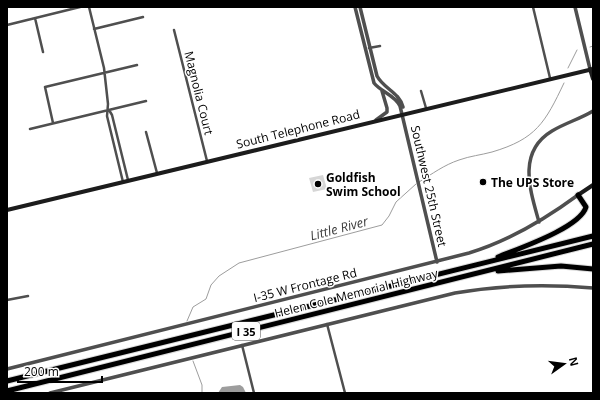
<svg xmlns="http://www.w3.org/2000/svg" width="600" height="400" font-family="'Open Sans',sans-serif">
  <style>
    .green { fill: #d6d6d6 }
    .water { fill: #9d9d9d }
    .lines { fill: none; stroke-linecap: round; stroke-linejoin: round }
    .stream { stroke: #9d9d9d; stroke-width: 1 }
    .motorway-casing { stroke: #dbdbdb; stroke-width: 7 }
    .minor { stroke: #4f4f4f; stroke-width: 2.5 }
    .tertiary { stroke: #4f4f4f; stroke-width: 3.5 }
    .secondary { stroke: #1c1c1c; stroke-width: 4 }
    .motorway { stroke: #000; stroke-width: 5 }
    .poi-dot { fill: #000; stroke: #fff; stroke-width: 1.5 }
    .labels { text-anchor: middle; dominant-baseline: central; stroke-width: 3; stroke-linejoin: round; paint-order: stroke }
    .shield { fill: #fff; stroke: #4c4c4c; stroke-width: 1 }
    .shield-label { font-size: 11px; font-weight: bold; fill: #000 }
    .street-label { font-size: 12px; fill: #000; stroke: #fff }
    .poi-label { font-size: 12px; font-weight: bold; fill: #000; stroke: #fff; text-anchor: start }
    .water-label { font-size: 13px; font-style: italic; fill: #3e3e3e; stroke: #fff }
  </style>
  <rect width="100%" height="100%" fill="#fff"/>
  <path class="green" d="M323 175 327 189 313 192 309 178Z"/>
  <path class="water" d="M240 385 243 387 246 393H218L222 387Z"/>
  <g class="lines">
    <path class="stream" d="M590 47 593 46
      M568 68 577 50
      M419 182C432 174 444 165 459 160 470 156 481 155 492 152 536 139 545 123 564 83
      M187 321 193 307 206 299 211 285 219 276 239 263 382 225 389 216 396 202 416 184
      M193 361 202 385V393
      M175 393H179"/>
    <defs>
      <path id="motorway" d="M498 257C517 249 580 228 586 207L578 195
        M498 271 561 266 593 269
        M7 381 593 236
        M7 391 593 244"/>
    </defs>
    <use href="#motorway" class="motorway-casing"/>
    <path class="minor" d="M89 7 104 68 108 104 107 116 123 182
      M533 7 550 78
      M35 18 43 52
      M7 25 80 7
      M94 29 143 17
      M174 30 207 161
      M369 48 380 46
      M421 91 426 108
      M109 110 112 115 128 180
      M53 123 45 87 137 65
      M30 129 146 101
      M146 132 157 173
      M7 300 28 296
      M327 324 345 393
      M242 345 254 393"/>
    <path class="tertiary" d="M355 7 374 83C381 92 395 95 400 106L437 262
      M360 7 377 76C384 89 399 92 403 107
      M575 7 590 69
      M376 120 387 112V108L382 91
      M539 222C530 190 517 152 552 131 565 123 580 119 593 111
      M7 369 469 253C509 241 544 220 578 195
      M50 393 455 293C501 285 546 284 593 288"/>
    <path class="secondary" d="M590 69 593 79
      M578 195 593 185
      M7 210 593 69"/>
    <use href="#motorway" class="motorway"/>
  </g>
  <g class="poi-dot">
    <circle cx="483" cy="182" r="4"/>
    <circle cx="318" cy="184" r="4"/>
  </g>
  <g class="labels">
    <rect class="shield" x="232" y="322" width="28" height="18" rx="3"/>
    <g class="shield-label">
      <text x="246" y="331">I 35</text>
    </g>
    <g class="street-label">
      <text transform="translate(199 93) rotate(76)">Magnolia Court</text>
      <text transform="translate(298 129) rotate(-14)">South Telephone Road</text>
      <text transform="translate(429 186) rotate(77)">Southwest 25th Street</text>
      <text transform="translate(305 285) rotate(-14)">I-35 W Frontage Rd</text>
      <text transform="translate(356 293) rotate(-14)">Helen Cole Memorial Highway</text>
    </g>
    <g class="poi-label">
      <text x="326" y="177">Goldfish<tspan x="326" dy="14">Swim School</tspan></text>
      <text x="491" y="182">The UPS Store</text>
    </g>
    <g class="water-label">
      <text transform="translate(339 228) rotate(-15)">Little River</text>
    </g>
  </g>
  <rect width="600" height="400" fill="none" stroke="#000000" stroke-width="16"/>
  <g transform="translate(564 364) rotate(76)" stroke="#ffffff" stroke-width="3" paint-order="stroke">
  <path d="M0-3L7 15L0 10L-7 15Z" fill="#000000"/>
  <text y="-6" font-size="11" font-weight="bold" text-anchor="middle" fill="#000000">N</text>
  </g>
  <path d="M18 376v6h84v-6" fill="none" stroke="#000000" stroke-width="2"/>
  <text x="24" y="376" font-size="12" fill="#000000" stroke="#ffffff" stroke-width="3" paint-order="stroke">200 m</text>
</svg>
